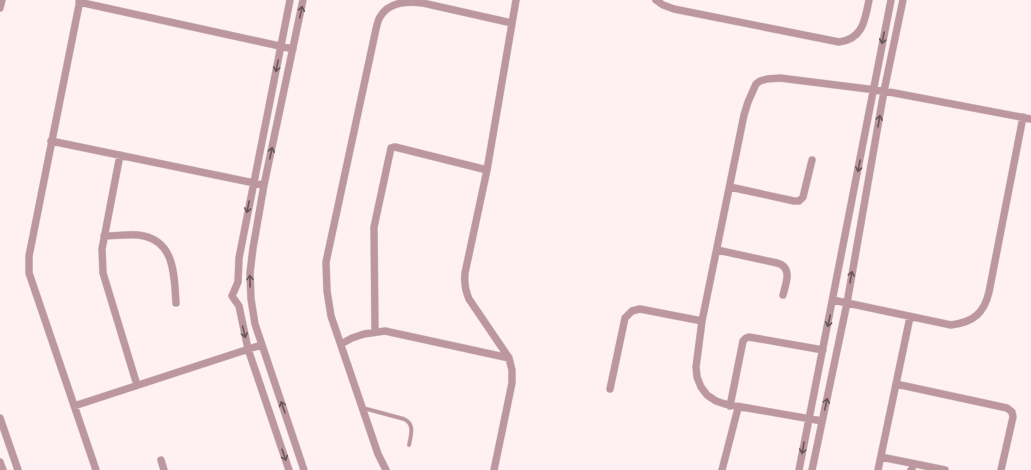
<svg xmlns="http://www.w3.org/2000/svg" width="1031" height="470" font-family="'Nunito Sans',sans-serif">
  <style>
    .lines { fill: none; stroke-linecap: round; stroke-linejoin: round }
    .service-casing { stroke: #dcced1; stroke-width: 4.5 }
    .minor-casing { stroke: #dcced1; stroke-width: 8 }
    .service { stroke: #bc97a0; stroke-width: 3.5 }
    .minor { stroke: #bc97a0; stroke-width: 7 }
    .oneway { stroke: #68575a }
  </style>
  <rect width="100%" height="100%" fill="#fff0f3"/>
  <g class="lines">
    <defs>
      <path id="service" d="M363 408 404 419C415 424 411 435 409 445"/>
      <path id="minor" d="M80 0 29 256V273L96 470
        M303 0 264 185 253 248 250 273 251 299 255 324 304 470
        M656 0 663 5 674 9 839 42C863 39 865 20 869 0
        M79 2 293 49
        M0 8 2 0
        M51 141 264 185
        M120 155 102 249 103 273 137 385
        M730 187 794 201H799L803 197 812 160
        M104 236C115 236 127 234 138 235 175 239 174 274 176 303
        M717 250 777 263C793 267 786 283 783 295
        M833 300 951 325C974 322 984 313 989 292L1023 117
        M375 332 374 227 391 148 395 147 487 170
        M341 344 352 338 364 334 385 331 509 358
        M896 384 1007 408 1012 412 1013 417 1001 470
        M610 389 625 318 632 311 640 309 702 321
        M74 406 261 345
        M730 406 743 341 746 338 749 337 823 350
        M0 418 18 470
        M822 421 725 404 716 401 707 395 701 387 697 377 696 367 702 321 744 115 748 102 756 84 760 81 767 79 780 78 884 91 1031 119
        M881 457 945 470
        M161 460 164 470
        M0 462 3 470
        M289 470 248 349 239 306 232 296 238 282 239 258 290 0
        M386 470 378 454 331 316 327 291 326 262 376 29C377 25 378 20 380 17 389 1 408 1 423 3L512 23
        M494 470 512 383V370L509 358 469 299C465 290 464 283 465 273L487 170 516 0
        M722 470 738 408
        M799 470 891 0
        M812 470 847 303 884 91 903 0
        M878 470 910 317
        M911 470 912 469"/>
    </defs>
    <use href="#service" class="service-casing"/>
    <use href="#minor" class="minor-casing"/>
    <use href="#service" class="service"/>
    <use href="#minor" class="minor"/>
  </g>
  <defs><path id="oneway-shaft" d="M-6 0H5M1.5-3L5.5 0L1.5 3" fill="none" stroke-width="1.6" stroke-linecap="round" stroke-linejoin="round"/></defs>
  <g class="oneway">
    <use href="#oneway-shaft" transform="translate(301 12) rotate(-78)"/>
    <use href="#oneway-shaft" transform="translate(883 38) rotate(101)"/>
    <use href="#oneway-shaft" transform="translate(277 66) rotate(102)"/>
    <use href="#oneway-shaft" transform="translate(879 121) rotate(-80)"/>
    <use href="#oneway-shaft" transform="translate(271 153) rotate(-78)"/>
    <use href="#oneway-shaft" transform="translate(859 166) rotate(101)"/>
    <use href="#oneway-shaft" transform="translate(248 207) rotate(101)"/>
    <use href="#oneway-shaft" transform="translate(851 277) rotate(-80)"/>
    <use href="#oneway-shaft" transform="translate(250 281) rotate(-92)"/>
    <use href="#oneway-shaft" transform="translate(829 321) rotate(102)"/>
    <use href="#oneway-shaft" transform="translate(244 332) rotate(77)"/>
    <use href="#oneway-shaft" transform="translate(826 404) rotate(-78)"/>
    <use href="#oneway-shaft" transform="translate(283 407) rotate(-109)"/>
    <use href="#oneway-shaft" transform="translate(803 448) rotate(100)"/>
    <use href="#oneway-shaft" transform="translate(284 455) rotate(71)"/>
  </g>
</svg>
